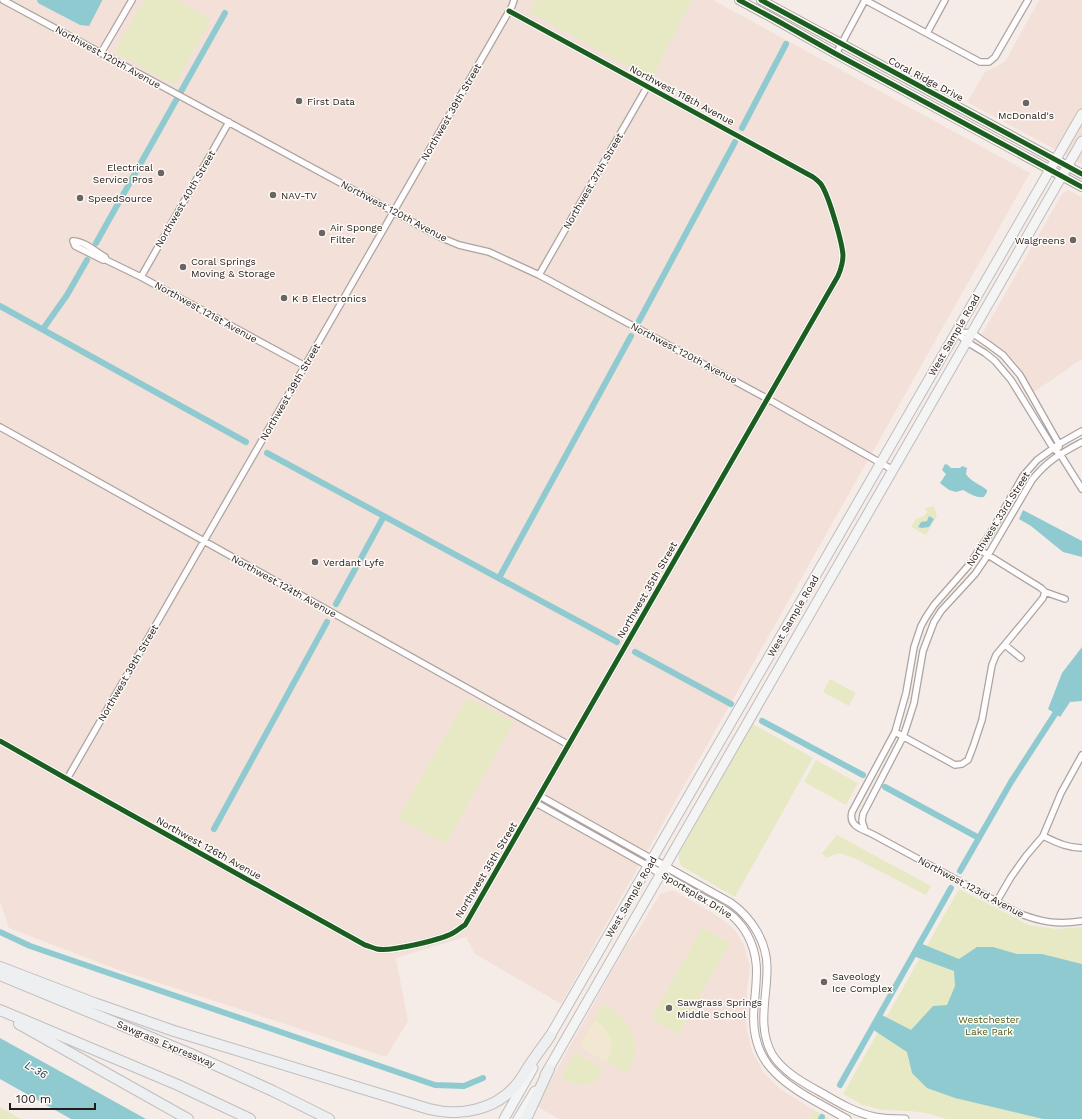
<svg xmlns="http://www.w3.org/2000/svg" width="1082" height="1119" font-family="'Work Sans',sans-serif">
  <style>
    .built { fill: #f3e1d9 }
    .green { fill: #e6e9c4 }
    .sand { fill: #f2e8d1 }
    .water { fill: #90cad1 }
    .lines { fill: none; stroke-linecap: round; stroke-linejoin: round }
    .canal { stroke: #90cad1; stroke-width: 6 }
    .minor-casing { stroke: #aba4a1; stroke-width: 8 }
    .tertiary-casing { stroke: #aba4a1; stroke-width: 9 }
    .secondary-casing { stroke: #aba4a1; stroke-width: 10 }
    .primary-casing { stroke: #bfbdbe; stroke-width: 11 }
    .motorway-casing { stroke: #bfbdbe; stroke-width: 12 }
    .minor { stroke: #fefcfc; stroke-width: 5.5 }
    .tertiary { stroke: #fefcfc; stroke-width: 7 }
    .secondary { stroke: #fefcfc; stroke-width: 8 }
    .primary { stroke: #f4f4f5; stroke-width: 9 }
    .motorway { stroke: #eeeff0; stroke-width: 10 }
    .cycleway-casing { stroke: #fefbf9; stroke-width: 8 }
    .cycleway { stroke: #1b5e20; stroke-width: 5 }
    .poi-dot { fill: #6b6561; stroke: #fefbf9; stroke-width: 1.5 }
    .labels { text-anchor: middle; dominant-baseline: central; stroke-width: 3; stroke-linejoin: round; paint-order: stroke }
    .street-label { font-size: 10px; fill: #211c19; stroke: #fefbf9 }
    .poi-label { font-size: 10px; fill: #211c19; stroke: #fefbf9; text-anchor: start }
    .park-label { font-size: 10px; fill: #525d18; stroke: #fefbf9 }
    .water-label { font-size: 11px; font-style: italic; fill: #113c41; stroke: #fefbf9 }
  </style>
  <rect width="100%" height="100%" fill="#f5ece8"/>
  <path class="built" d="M0 0H713L1030 173 561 1004 475 954 466 937 396 958 408 1021 386 1057 113 968 9 928 0 902Z
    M1039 0H1082V164L967 102 985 72 1005 62Z
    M1068 190 1082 197V359L1034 392 1019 366 1006 352 982 334 1062 194Z
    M673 890 719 917 734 929 744 945 750 966 747 991 746 1026 752 1051 764 1073 780 1089 814 1110 808 1119H559L536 1106 626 946 639 929 660 894Z"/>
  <path class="green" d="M144 0H177L211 19 175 85 114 52Z
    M535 0H692L651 79 529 12Z
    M934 506 937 516 926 535 911 527 916 519 924 516 927 512 925 508Z
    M830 679 856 693 849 706 823 692Z
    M467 698 514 722 446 844 398 818Z
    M753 724 813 758 735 897 683 867C679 863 678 859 679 853Z
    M816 760 858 783 846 805 804 782Z
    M837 835 931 886 926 895 854 858 839 853 826 858 822 853Z
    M959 889 1029 925 1056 929 1082 927V1119H947L926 1113 910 1111 882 1110 863 1105 843 1094Z
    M702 928 730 943 678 1034 651 1019Z
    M603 1003 611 1008 622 1017 632 1033 636 1049 628 1074 582 1048 581 1045Z
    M575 1052 603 1069C601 1072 599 1077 596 1080 585 1088 571 1084 561 1077Z
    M0 1107 21 1119H0Z
    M814 1110 829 1119H808Z"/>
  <path class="sand" d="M595 1020C612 1031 616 1044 606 1062L582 1048 581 1045Z"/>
  <path class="water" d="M37 0H102V1L89 26 80 25 38 3Z
    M945 464 948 465 951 468H960L962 466 967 468 966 474C971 482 980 484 987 490V492L984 497C975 498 971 494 963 490L956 492 949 490 940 483 946 474 942 470Z
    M1023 510 1082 541V557L1063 552 1031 526 1019 519Z
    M929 516 934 519 929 527 922 528 918 527 921 522 927 521Z
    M1082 647V701L1070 702 1060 717 1048 709 1062 673Z
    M920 943 959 959 977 947H993L1017 954H1042L1082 964V1119H1043L955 1098 927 1088 912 1073 907 1052 872 1029 880 1014 911 1030 933 1006 947 1005 955 986 954 971 913 956Z
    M0 1038 146 1119H71L0 1079Z"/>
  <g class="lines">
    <path class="canal" d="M742 128 786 44
      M96 243 225 13
      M0 306 246 442
      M639 321 735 142
      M43 329 67 295 87 260
      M267 453 617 642
      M499 578 631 336
      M336 604 384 516
      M635 652 731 704
      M762 721 863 775
      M885 787 979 838
      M214 829 327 622
      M960 871 1011 782 1055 714
      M0 932 30 946 435 1085 464 1086 483 1078
      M840 1085 951 888
      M821 1119 822 1117"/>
    <defs>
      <path id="minor" d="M3 0 442 238 459 245 489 252 539 275 768 399 893 470
        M865 0 980 62H989L995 57 1028 0
        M927 33 945 0
        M101 53 132 0
        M836 54 865 0
        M73 241 75 246 103 260H106L141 277 305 366
        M73 241C84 241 95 251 105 257L106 259
        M539 275 647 87
        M141 277 229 122
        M956 332 967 342 985 353 995 361 1011 380 1053 448 1060 454 1082 489
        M957 332 972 333 988 344 1003 355 1020 375 1059 444V447
        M0 427 569 745
        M1082 431 1059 444 1037 460 1023 476 991 532 969 565 934 605 926 617 921 626 914 647 906 693 895 732 852 812C848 827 863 829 874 835L1018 913C1041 922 1057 925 1082 921
        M980 550 1041 588 1045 592 1065 599
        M1005 645 1021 658
        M895 732 955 765 962 764 968 760 973 747 982 720 992 665 996 655 1026 619 1043 598 1045 592
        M0 741 67 779 365 945C369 946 373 948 377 949 390 952 440 940 453 933 457 931 461 927 465 925L838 276C841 269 843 262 843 255 842 242 828 192 820 183 818 181 816 179 813 177L509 11
        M67 779 512 6 514 0
        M540 796 652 859
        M536 803 648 866
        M865 830 862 821 863 814 903 737 909 719 914 703 923 651 934 622 941 611 975 574 988 555 1032 480C1048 460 1060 454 1082 442
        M1043 836C1056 842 1067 848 1082 848
        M997 901 1011 877 1026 856 1043 836 1061 793 1082 755"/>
      <path id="tertiary" d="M652 859 731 903C752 918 768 943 767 970 767 998 757 1027 772 1054 783 1072 804 1083 822 1093 839 1103 856 1113 875 1117 884 1119 895 1119 905 1119
        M648 866C667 877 685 887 703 898 716 905 731 912 740 924 743 927 745 931 747 934 761 960 756 980 754 1008 750 1056 774 1078 813 1100 824 1106 836 1113 847 1119"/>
      <path id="secondary" d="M739 0 776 20 836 54 1082 187
        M761 0 1082 174"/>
      <path id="primary" d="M546 1043 1082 114
        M545 1075 1082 141
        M504 1119 533 1068
        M518 1119 535 1091"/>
      <path id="motorway" d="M0 967 94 1003 174 1031 429 1109C460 1117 496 1110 517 1084 522 1078 526 1070 531 1063 537 1054 544 1045 550 1036
        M0 975 191 1054 273 1091 329 1119
        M0 1010 178 1085 250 1119
        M19 1024 188 1119
        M526 1119 549 1069"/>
    </defs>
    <use href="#minor" class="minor-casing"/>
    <use href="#tertiary" class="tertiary-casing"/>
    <use href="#secondary" class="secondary-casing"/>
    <use href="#primary" class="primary-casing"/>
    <use href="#motorway" class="motorway-casing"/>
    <use href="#minor" class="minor"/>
    <use href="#tertiary" class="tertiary"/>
    <use href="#secondary" class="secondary"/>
    <use href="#primary" class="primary"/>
    <use href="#motorway" class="motorway"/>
    <defs>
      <path id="cycleway" d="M739 0 776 20 836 54 1082 187
        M761 0 1082 174
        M0 741 67 779 365 945C369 946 373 948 377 949 390 952 440 940 453 933 457 931 461 927 465 925L838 276C841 269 843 262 843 255 842 242 828 192 820 183 818 181 816 179 813 177L509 11"/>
    </defs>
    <use href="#cycleway" class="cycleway-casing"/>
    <use href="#cycleway" class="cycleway"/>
  </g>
  <g class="poi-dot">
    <circle cx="299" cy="101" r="4"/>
    <circle cx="1026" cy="103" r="4"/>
    <circle cx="161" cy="173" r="4"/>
    <circle cx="273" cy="195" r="4"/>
    <circle cx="80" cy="198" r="4"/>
    <circle cx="322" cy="233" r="4"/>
    <circle cx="1073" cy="240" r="4"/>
    <circle cx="183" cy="267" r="4"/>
    <circle cx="284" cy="298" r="4"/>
    <circle cx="315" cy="562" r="4"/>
    <circle cx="824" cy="982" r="4"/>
    <circle cx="669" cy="1008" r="4"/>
  </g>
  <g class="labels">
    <g class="street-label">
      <text transform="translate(108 57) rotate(29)">Northwest 120th Avenue</text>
      <text transform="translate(926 79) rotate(28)">Coral Ridge Drive</text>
      <text transform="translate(682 95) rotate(28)">Northwest 118th Avenue</text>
      <text transform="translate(451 112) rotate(-60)">Northwest 39th Street</text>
      <text transform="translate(593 181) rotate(-60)">Northwest 37th Street</text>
      <text transform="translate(185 199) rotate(-60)">Northwest 40th Street</text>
      <text transform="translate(394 211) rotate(28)">Northwest 120th Avenue</text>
      <text transform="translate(206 312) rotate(29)">Northwest 121st Avenue</text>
      <text transform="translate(954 335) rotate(-60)">West Sample Road</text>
      <text transform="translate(684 353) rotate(28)">Northwest 120th Avenue</text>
      <text transform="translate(290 392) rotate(-60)">Northwest 39th Street</text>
      <text transform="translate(998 519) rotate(-58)">Northwest 33rd Street</text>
      <text transform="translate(284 586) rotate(29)">Northwest 124th Avenue</text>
      <text transform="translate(647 590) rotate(-60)">Northwest 35th Street</text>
      <text transform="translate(793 616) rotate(-60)">West Sample Road</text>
      <text transform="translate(128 673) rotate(-60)">Northwest 39th Street</text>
      <text transform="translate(209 848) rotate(29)">Northwest 126th Avenue</text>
      <text transform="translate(486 870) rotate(-59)">Northwest 35th Street</text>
      <text transform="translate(971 887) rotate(28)">Northwest 123rd Avenue</text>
      <text transform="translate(697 895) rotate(31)">Sportsplex Drive</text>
      <text transform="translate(631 897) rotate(-60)">West Sample Road</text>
      <text transform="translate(166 1044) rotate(23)">Sawgrass Expressway</text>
    </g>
    <g class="poi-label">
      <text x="307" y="101">First Data</text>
      <text x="1026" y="115" text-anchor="middle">McDonald's</text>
      <text x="153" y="167" text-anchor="end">Electrical<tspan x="153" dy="12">Service Pros</tspan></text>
      <text x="281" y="195">NAV-TV</text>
      <text x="88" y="198">SpeedSource</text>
      <text x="330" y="227">Air Sponge<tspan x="330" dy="12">Filter</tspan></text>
      <text x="1065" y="240" text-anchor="end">Walgreens</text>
      <text x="191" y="261">Coral Springs<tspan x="191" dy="12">Moving &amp; Storage</tspan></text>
      <text x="292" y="298">K B Electronics</text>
      <text x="323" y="562">Verdant Lyfe</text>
      <text x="832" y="976">Saveology<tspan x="832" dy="12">Ice Complex</tspan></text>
      <text x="677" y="1002">Sawgrass Springs<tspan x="677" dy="12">Middle School</tspan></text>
    </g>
    <g class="park-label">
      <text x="989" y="1019">Westchester<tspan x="989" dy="12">Lake Park</tspan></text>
    </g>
    <g class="water-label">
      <text transform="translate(36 1070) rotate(29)">L-36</text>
    </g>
  </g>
  <path d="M10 1103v6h85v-6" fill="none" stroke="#211c19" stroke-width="2"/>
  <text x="16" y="1103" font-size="12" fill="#211c19" stroke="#fefbf9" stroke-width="3" paint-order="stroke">100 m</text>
</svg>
